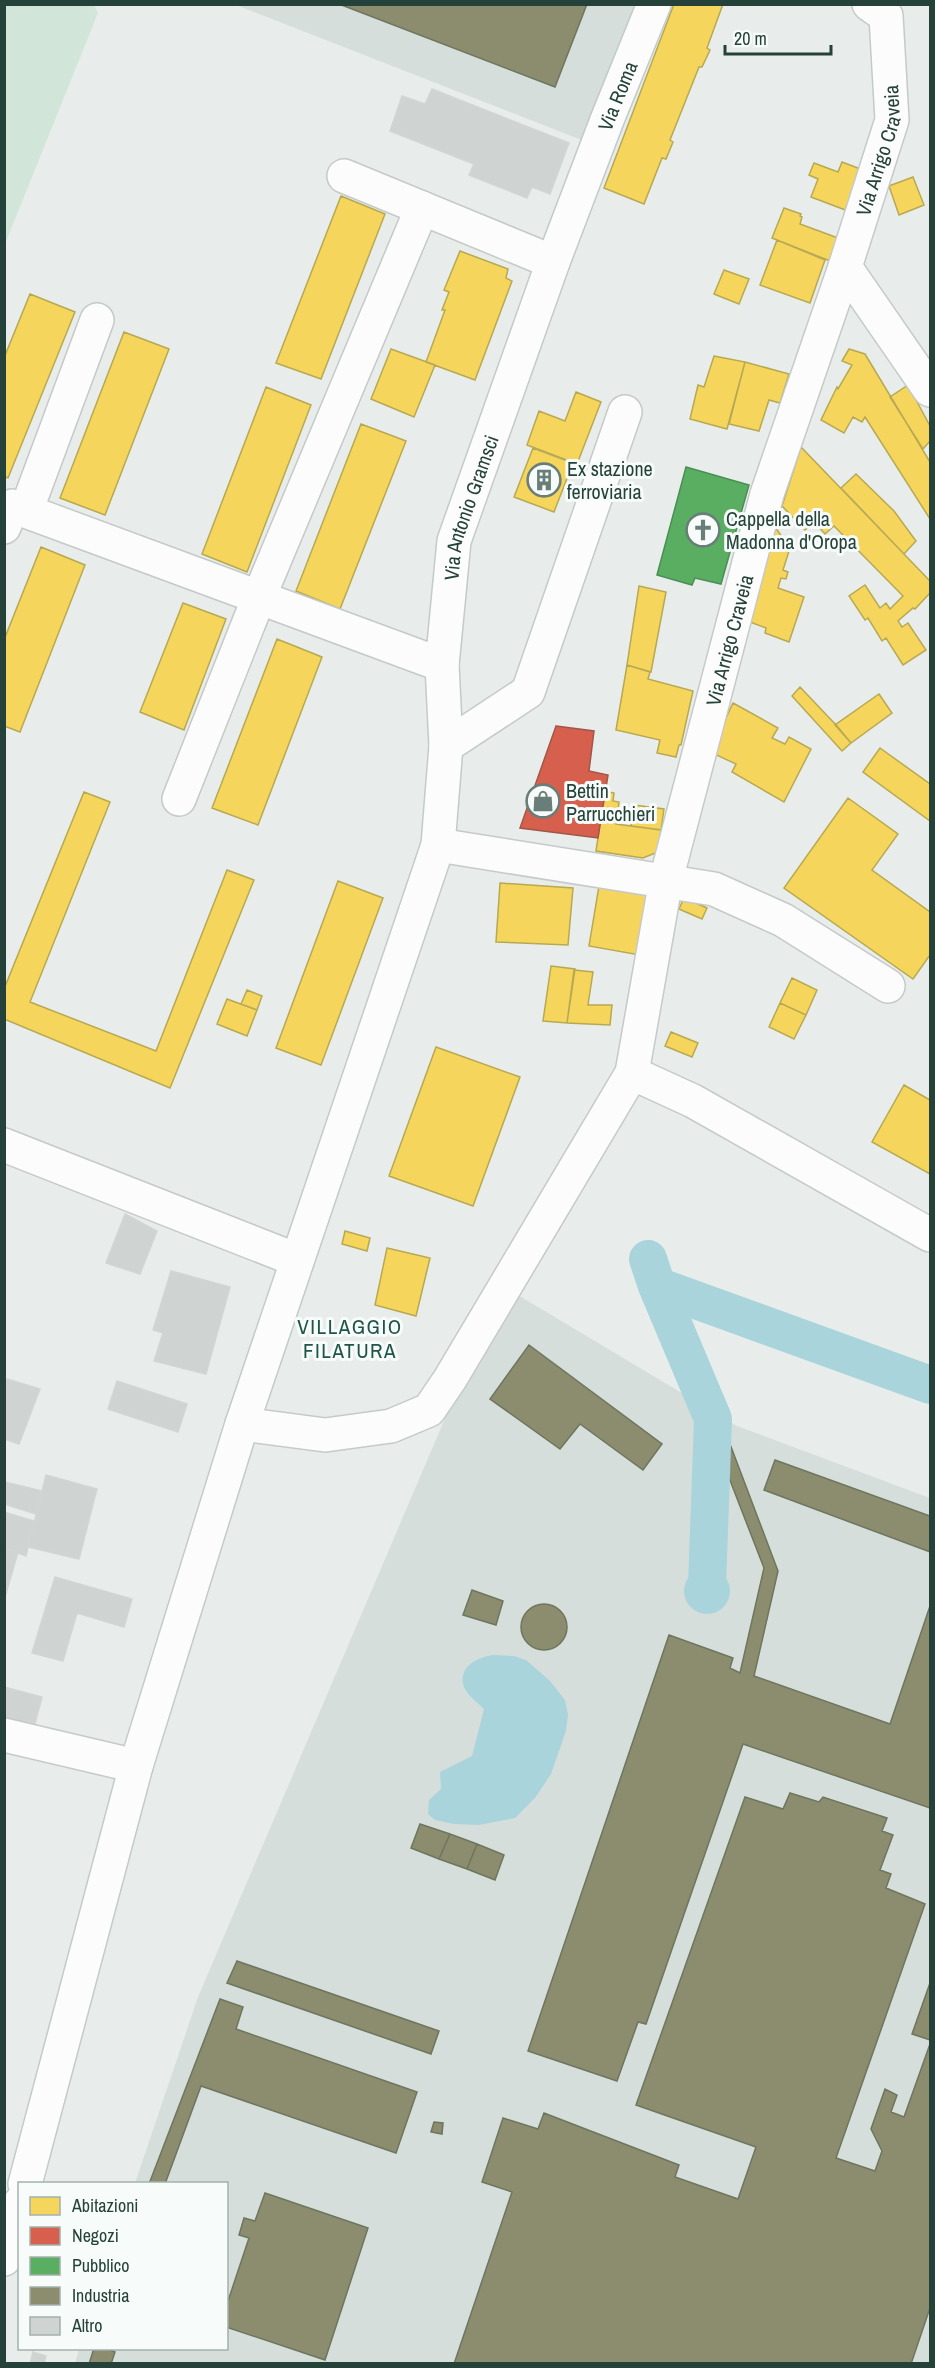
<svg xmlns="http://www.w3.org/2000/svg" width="935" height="2368" font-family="'Archivo Narrow',sans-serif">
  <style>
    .built { fill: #d6dedb }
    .green { fill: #d1e6d8 }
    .water { fill: #a9d4db }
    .homes { fill: #f6d55c; stroke: #b7a952; stroke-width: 1.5 }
    .shops { fill: #d6604d; stroke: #a15747; stroke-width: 1.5 }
    .public { fill: #5aae61; stroke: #4a8e55; stroke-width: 1.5 }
    .industry { fill: #8c8c6e; stroke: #6d765e; stroke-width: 1.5 }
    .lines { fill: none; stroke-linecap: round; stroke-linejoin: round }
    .canal { stroke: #a9d4db; stroke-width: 38 }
    .building { fill: #cfd4d2; stroke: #d1d6d4; stroke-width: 1.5 }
    .street-casing { stroke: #c5cac8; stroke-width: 36 }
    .secondary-casing { stroke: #c3cbc8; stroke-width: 36 }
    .street { stroke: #fcfcfc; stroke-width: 33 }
    .secondary { stroke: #fcfcfc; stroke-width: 33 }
    .labels { text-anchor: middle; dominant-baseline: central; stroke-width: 6; stroke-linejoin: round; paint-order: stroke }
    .street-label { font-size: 20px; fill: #24423a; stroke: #f7fbf9 }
    .poi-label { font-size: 20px; fill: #24423a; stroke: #f7fbf9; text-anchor: start }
    .neighbourhood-label { font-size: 21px; letter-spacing: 1.5px; fill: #1f5548; stroke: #f7fbf9 }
  </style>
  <rect width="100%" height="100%" fill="#e8edeb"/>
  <path class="built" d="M236 5H654L597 146Z
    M518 1295 737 1426 930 1498V2363L75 2364 79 2349 226 2348V2184L135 2183 198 1997 446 1416Z"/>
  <path class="green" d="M5 4 94 5 98 13 5 244Z"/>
  <path class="water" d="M684 1591a23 23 0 1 1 46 0a23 23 0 1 1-46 0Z
    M493 1655 514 1656 526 1660 550 1681 565 1700 568 1715 566 1731 551 1774 535 1798 515 1818 479 1825 454 1824 435 1820 428 1814 429 1800 441 1789 440 1772 472 1756 484 1709C478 1703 467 1695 464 1687 457 1667 478 1657 493 1655Z"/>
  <path class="homes" d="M674 4H723L707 48 710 50 702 67H699L670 140 673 142 666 159 662 158 644 204 604 188Z
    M842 162 863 170 848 211 811 197 818 179 809 175 814 163 838 172Z
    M913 177 924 205 899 215 889 186Z
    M341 196 385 214 321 379 276 363Z
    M784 208 801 214 800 216 802 217 800 224 838 238 830 261 772 238Z
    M777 240 825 260 810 303 760 285Z
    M460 251 508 269 506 278 512 281 475 380 426 362 445 310H442L449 292 444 290Z
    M724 270 749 279 739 304 714 294Z
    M30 294 75 312 8 478 4 476V358Z
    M124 332 169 349 105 515 60 498Z
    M391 349 435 365 414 417 371 399Z
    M849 349 865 354 930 462V519L865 417 862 422 853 417 844 433 821 420 837 387 838 389 852 365 842 361Z
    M714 356 745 362 727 429 690 419 698 385 704 387Z
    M745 362 789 374 780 403 769 400 759 431 729 424Z
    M908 385 930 426V441L923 449 890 397Z
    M266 387 311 405 247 572 202 554Z
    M576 392 601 402 577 464 527 445 539 411 565 421Z
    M361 424 406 441 340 609 296 591Z
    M801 447 930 581V593L915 609 913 608 898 621 902 627 908 623 926 650 903 665 886 638 882 641 868 618 865 620 849 596 865 585 880 608 886 603 890 609 903 596 834 526 825 534 814 522 805 530 782 506Z
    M533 448 573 463 554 512 514 497Z
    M856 474 894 511 916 541 904 554 841 488Z
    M770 520 790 548 783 570 788 572 786 579 781 578 778 588 804 597 789 642 765 633 766 628 742 619Z
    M41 547 85 565 20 732 4 726V640Z
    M639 586 666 592 651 672 627 665Z
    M183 603 226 619 184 730 140 712Z
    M277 639 322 657 258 825 212 808Z
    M627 665 650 672 648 679 693 691 681 745H679L676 757 657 753 660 740 616 730Z
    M800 687 837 726 851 743 842 751 792 696Z
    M879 694 892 713 851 743 835 725Z
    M733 703 778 728 772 738 785 744 789 737 811 749 784 802 732 772 736 764 710 752Z
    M880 748 930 784V821L863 772Z
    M605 791 614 793 613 801 619 802 616 824 661 830 658 852 643 858 596 851Z
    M84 792 110 802 30 1002 156 1051 227 870 254 880 170 1088 4 1019V989Z
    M848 798 898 834 872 870 930 912V955L913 979 784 888Z
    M634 805 664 809 661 830 631 826Z
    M338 881 383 898 321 1065 276 1048Z
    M500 883 573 888 568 945 496 942Z
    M599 886 655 896 645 956 589 946Z
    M684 898 707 908 702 919 679 909Z
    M551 966 575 969 567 1023 543 1021Z
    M574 970 593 972 588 1005H612L610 1025 567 1023Z
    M792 978 817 990 806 1015 780 1003Z
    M247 990 262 996 257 1010 241 1004Z
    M227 999 257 1010 247 1036 217 1024Z
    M780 1003 806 1015 794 1039 769 1027Z
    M671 1032 698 1043 692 1057 665 1046Z
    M436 1047 520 1077 473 1206 389 1176Z
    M904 1085 930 1100V1174L872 1142Z
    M345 1231 370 1238 367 1251 342 1244Z
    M387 1248 430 1258 416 1316 375 1305Z"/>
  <path class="shops" d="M556 726 594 731 589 771 608 775 598 838 520 828Z"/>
  <path class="public" d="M686 467 749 485 721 584 695 578 692 585 657 575Z"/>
  <path class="industry" d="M339 4H587L555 87Z
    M529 1345 662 1444 643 1470 580 1424 560 1449 490 1399Z
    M714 1439 730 1444 778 1571 754 1676 890 1724 930 1606V1808L743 1744 646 2024 638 2022 617 2081 528 2051 669 1635 733 1658 730 1668 740 1673 764 1568Z
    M775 1460 930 1516V1552L764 1490Z
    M472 1590 503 1601 496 1625 463 1615Z
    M521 1627a23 23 0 1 1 46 0a23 23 0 1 1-46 0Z
    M790 1793 819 1802 823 1797 887 1818 882 1831 893 1835 880 1870 891 1874 886 1888 925 1904 836 2158 875 2171 882 2151 871 2129 885 2089 897 2095 891 2112 904 2117 930 2044V2308L911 2364H454L512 2192 482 2182 503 2118 538 2129 544 2113 679 2165 675 2177 738 2199 756 2147 636 2105 745 1797 783 1809Z
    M420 1824 450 1834 439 1859 411 1848Z
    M450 1834 477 1844 467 1869 439 1859Z
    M477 1844 504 1855 495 1880 467 1869Z
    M237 1961 439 2031 431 2054 227 1983Z
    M930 1983V2040L912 2034Z
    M220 1999 243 2007 236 2029 417 2092 396 2153 201 2086 165 2184H149Z
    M434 2122 443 2123 442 2134 431 2132Z
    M265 2193 368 2228 325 2360 226 2327V2307L249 2238 239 2235 244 2218 255 2221Z
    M94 2348H106L115 2352 111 2364H89Z"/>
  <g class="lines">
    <path class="canal" d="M648 1259 657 1286 930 1385
      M657 1286 713 1419 707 1587"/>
  </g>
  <path class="building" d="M432 89 569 143 550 194 532 187 527 198 469 175 474 164 390 131 402 96 425 104Z
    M125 1214 157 1231 140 1274 106 1263Z
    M171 1271 230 1287 206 1374 154 1361 163 1333 153 1330Z
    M7 1379 40 1389 19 1444 4 1439V1385Z
    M117 1381 187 1404 178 1432 108 1409Z
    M46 1475 97 1489 79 1559 28 1547Z
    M5 1482 42 1491 36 1514 4 1504Z
    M4 1512 34 1521 26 1556 4 1548Z
    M4 1548 18 1552 6 1594H4Z
    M55 1577 132 1599 124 1627 77 1613 63 1661 32 1653Z
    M4 1687 42 1697 34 1728 4 1722Z
    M33 2352 46 2356 44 2364H30Z"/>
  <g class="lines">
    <defs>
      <g id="street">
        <path d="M344 176 553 262"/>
        <path d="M845 267 930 390"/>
        <path d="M26 511 97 320"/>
        <path d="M4 527 12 506 442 665"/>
        <path d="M446 746 528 692 625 412"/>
        <path d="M179 799 259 597 422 208"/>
        <path d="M438 845 714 889 783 920 888 986"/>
        <path d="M632 1073 693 1101 930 1235"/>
        <path d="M4 1145 297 1260"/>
        <path id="s1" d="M242 1424 325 1435 391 1426 429 1410 450 1379 632 1073 666 880 767 494 845 267 892 120 886 16 869 4"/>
        <path d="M4 1735 136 1766"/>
      </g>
      <g id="secondary">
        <path id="s2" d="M25 2184 136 1766 242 1424 438 845 446 746 442 665 454 541 553 262 607 120 654 4"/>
        <path d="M4 2259 20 2203"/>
      </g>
    </defs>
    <use href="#street" class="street-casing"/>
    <use href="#secondary" class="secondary-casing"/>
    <use href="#street" class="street"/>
    <use href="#secondary" class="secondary"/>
  </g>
  <defs>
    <symbol id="building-ring" viewBox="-11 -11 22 22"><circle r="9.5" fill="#f7fbf9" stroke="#697e78" stroke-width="1.5"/><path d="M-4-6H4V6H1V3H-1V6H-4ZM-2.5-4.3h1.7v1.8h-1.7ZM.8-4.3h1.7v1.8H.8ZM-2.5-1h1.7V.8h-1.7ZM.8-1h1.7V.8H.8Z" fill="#697e78"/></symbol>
    <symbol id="church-ring" viewBox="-11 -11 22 22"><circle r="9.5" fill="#f7fbf9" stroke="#697e78" stroke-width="1.5"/><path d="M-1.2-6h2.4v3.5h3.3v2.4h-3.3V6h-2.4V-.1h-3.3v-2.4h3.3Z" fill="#697e78"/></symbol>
    <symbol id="shop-ring" viewBox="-11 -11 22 22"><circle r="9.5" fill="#f7fbf9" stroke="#697e78" stroke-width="1.5"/><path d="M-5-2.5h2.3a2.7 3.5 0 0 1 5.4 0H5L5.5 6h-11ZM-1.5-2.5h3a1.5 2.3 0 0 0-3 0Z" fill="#697e78"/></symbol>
  </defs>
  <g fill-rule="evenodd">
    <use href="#building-ring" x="525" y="461" width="38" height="38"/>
    <use href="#church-ring" x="684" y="511" width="38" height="38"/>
    <use href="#shop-ring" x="524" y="782" width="38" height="38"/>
  </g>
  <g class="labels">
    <g class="street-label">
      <text stroke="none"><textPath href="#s2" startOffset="2181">Via Roma</textPath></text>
      <text stroke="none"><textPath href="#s1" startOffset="1542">Via Arrigo Craveia</textPath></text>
      <text stroke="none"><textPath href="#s2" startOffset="1743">Via Antonio Gramsci</textPath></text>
      <text stroke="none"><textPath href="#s1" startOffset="1029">Via Arrigo Craveia</textPath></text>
    </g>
    <g class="poi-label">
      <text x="567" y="468">Ex stazione<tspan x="567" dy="23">ferroviaria</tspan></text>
      <text x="726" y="518">Cappella della<tspan x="726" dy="23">Madonna d'Oropa</tspan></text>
      <text x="566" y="790">Bettin<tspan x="566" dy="23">Parrucchieri</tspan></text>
    </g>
    <g class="neighbourhood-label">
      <text x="350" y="1326">VILLAGGIO<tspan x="350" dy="24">FILATURA</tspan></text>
    </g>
  </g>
  <rect width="935" height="2368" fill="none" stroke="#24423a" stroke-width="12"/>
  <rect x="18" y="2182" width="210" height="168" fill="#f7fbf9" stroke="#a3b1ad" stroke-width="1.5"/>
  <rect x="30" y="2197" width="30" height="18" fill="#f6d55c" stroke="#a3b1ad" stroke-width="1.5"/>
  <text x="72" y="2212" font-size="18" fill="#24423a">Abitazioni</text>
  <rect x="30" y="2227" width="30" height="18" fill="#d6604d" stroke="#a3b1ad" stroke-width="1.5"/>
  <text x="72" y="2242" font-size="18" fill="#24423a">Negozi</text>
  <rect x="30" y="2257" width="30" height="18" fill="#5aae61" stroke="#a3b1ad" stroke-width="1.5"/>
  <text x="72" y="2272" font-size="18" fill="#24423a">Pubblico</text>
  <rect x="30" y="2287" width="30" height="18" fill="#8c8c6e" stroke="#a3b1ad" stroke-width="1.5"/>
  <text x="72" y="2302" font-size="18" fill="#24423a">Industria</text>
  <rect x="30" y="2317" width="30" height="18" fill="#cfd4d2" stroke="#a3b1ad" stroke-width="1.5"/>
  <text x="72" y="2332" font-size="18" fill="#24423a">Altro</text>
  <path d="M725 45v9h106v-9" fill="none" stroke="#24423a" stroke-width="3"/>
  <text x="734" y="45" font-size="18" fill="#24423a" stroke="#f7fbf9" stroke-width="4.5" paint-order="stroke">20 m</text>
</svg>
